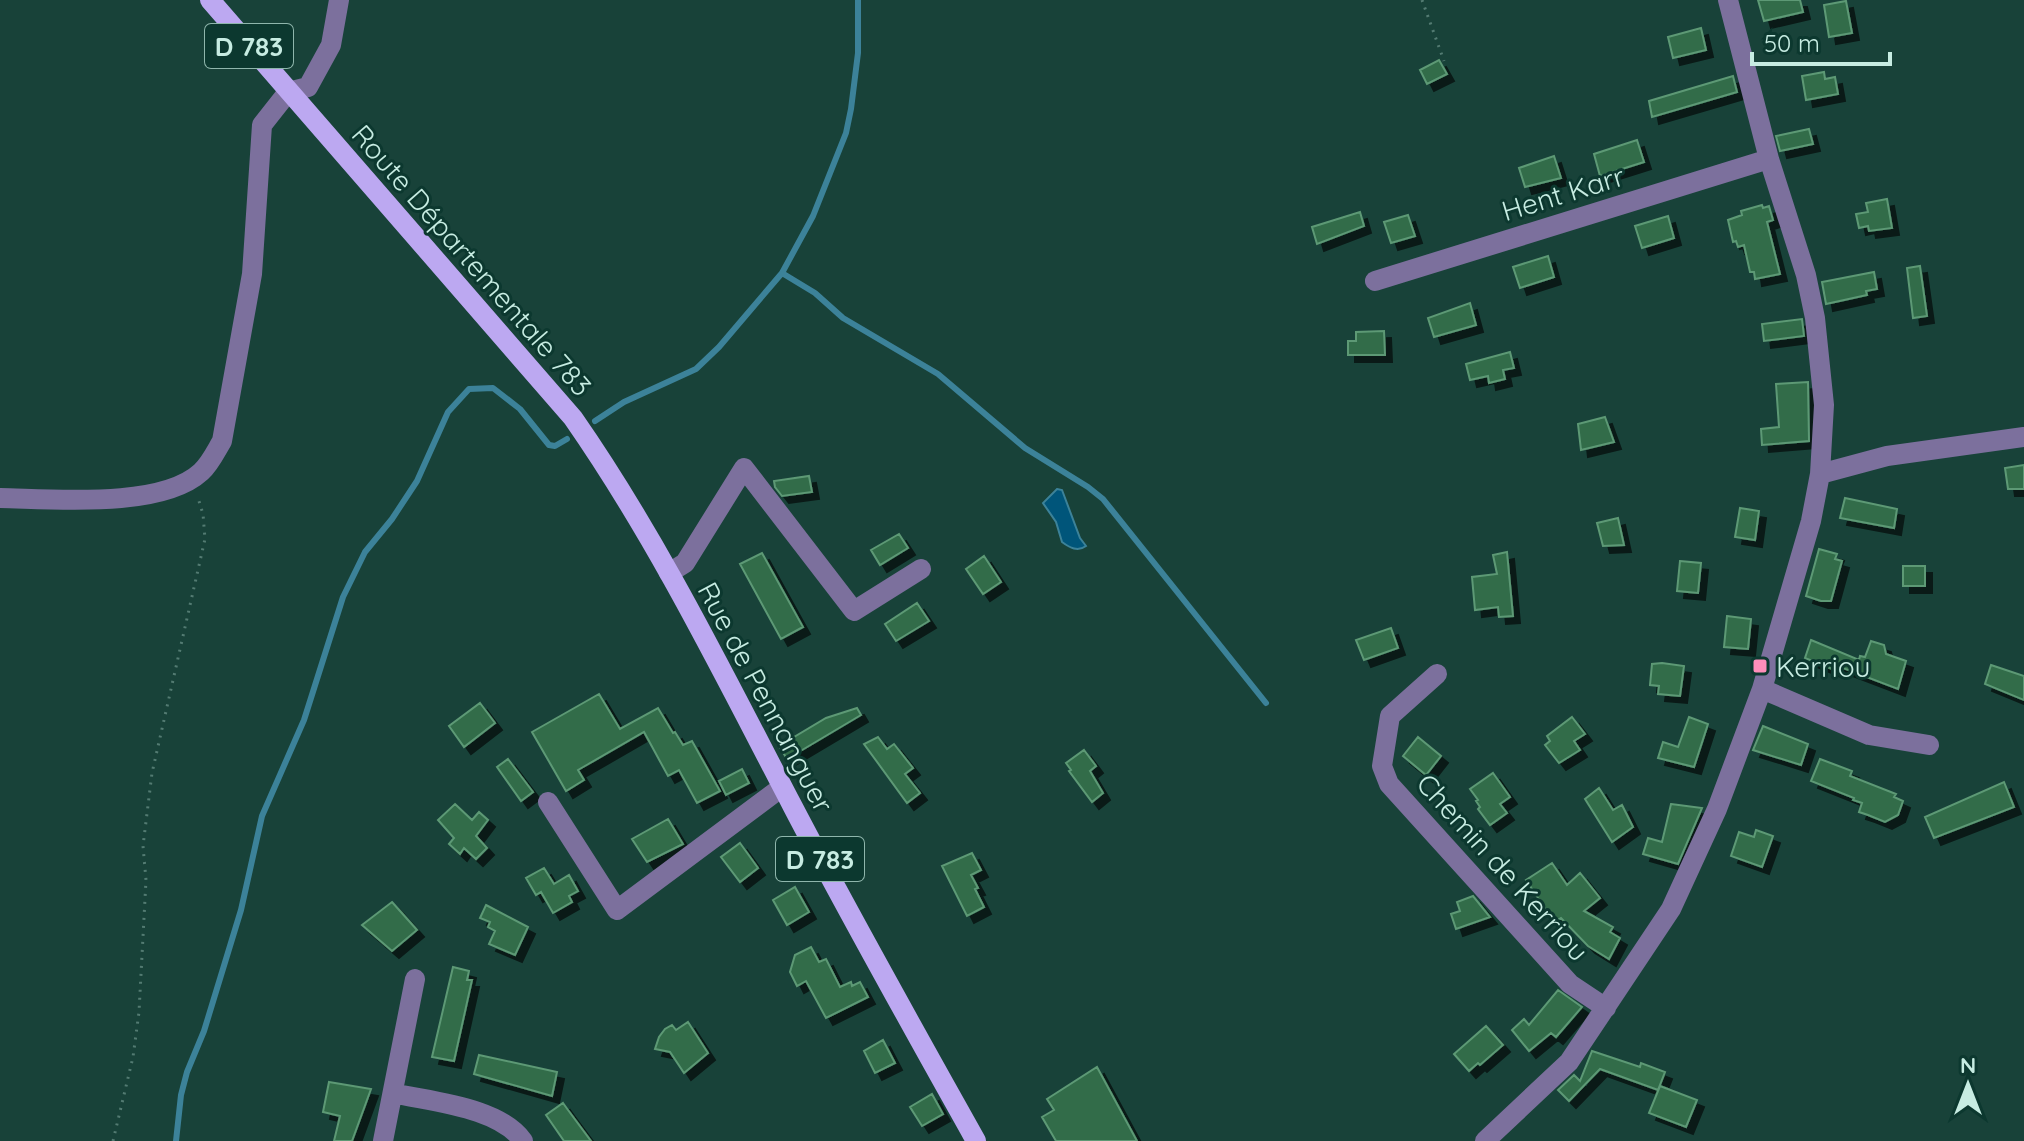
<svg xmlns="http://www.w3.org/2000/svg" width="2024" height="1141" font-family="Quicksand,sans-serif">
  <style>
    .water { fill: #00557a; stroke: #3c8299; stroke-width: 2 }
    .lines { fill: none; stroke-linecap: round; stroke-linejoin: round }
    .stream { stroke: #3c8299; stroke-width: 6 }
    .building { fill: #316c4a; stroke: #5d9975; stroke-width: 2; filter: url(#shadow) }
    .path { stroke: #537b72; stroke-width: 3; stroke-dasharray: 2 6; stroke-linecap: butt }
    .minor { stroke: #7c709d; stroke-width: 20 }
    .major { stroke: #bca8f1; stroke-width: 20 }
    .poi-dot { fill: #ff8eba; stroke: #0c382f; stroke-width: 3 }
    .labels { text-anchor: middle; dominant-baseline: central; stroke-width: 6; stroke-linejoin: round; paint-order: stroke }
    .shield { fill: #0c382f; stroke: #8fb6ac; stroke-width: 2 }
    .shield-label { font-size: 26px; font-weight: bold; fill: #c7ece2 }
    .street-label { font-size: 28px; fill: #c7ece2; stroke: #0c382f }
    .poi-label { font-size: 28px; fill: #c7ece2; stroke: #0c382f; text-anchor: start }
  </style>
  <defs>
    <filter id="shadow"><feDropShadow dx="7" dy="7" stdDeviation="0" flood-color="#0009"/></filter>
  </defs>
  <rect width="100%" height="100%" fill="#184239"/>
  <path class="water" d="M1057 489 1062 490 1080 538 1086 546C1078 552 1070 548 1062 542L1056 522 1043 503Z"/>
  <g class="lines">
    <path class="stream" d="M782 273 815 293 843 318 938 374 1025 448 1088 487 1103 499 1266 703
      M595 421 624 402 696 369 719 347 782 273 813 216 846 133 851 109 858 53V0
      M176 1141 181 1095 187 1072 204 1031 241 910 262 816 304 720 343 597 365 552 392 519 417 481 448 412 469 389 493 388 520 409 549 445 555 446 567 439"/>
  </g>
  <path class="building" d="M1758 0H1800L1803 12 1764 21Z
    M1846 1 1852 33 1829 37 1824 5Z
    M1701 28 1706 50 1673 58 1668 37Z
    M1439 60 1447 74 1427 84 1420 70Z
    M1824 72 1825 79 1835 77 1838 94 1806 100 1802 76Z
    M1733 76 1737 92 1652 117 1649 101Z
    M1809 129 1813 144 1780 151 1776 136Z
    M1637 140 1644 162 1600 176 1594 154Z
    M1554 156 1561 178 1525 187 1519 168Z
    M1887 199 1892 228 1869 231 1868 226 1859 228 1856 214 1868 212 1866 203Z
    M1762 205 1763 208 1769 206 1773 220 1767 222 1780 274 1755 279 1754 272H1750L1744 245 1738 247 1736 241 1733 242 1728 220 1742 215 1741 211Z
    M1360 212 1364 226 1317 244 1312 227Z
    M1408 215 1415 236 1391 243 1384 222Z
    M1668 216 1674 238 1642 248 1635 226Z
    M1548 256 1554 277 1520 288 1513 267Z
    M1920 266 1927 316 1913 318 1907 268Z
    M1874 272 1877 289 1866 291 1867 295 1826 304 1822 282Z
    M1470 303 1476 325 1434 337 1428 318Z
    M1802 319 1804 336 1764 341 1762 324Z
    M1384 331 1385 355H1348V341H1356V332Z
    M1510 352 1514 368 1503 370 1505 379 1489 383 1488 376 1470 380 1466 364Z
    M1808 382 1809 441 1762 445 1761 429 1779 427 1776 384Z
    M1605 417 1614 442 1581 450 1578 424Z
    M2024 465V489H2008L2005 468Z
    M809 476 812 492 782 496 775 487 774 481Z
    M1845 498 1897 509 1894 528 1840 518Z
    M1740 508 1759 511 1755 540 1735 537Z
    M1618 518 1624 545 1603 546 1597 523Z
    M899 534 908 548 880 565 871 550Z
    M1819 549 1837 554 1835 559 1842 561 1831 601H1821L1806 596Z
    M1507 552 1513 616 1499 617 1498 607 1475 610 1472 577 1497 574 1493 555Z
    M762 553 803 627 781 639 740 564Z
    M984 556 1001 582 983 594 966 569Z
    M1680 561 1701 563 1698 593 1677 591Z
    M1903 566H1925V586H1903Z
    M917 603 929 621 896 641 885 624Z
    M1727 616 1751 619 1748 649 1724 647Z
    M1391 628 1398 648 1364 660 1356 640Z
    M1811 640 1859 660 1860 656 1865 657 1871 641 1884 645 1886 654 1906 661 1898 689 1838 666 1837 671 1805 658Z
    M1662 663 1684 666 1680 696 1658 694 1659 686 1650 685 1652 664Z
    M1991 665 2024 676V700L1985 684Z
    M599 694 620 729 658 708 673 733 675 732 683 745 692 741 720 791 697 803 679 770 668 776 644 732 578 770 584 780 566 791 532 732Z
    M480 703 495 723 464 747 449 726Z
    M857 708 861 715 787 759 779 746 826 718Z
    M1572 717 1585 734 1574 741 1580 750 1559 763 1545 745 1550 741 1547 736Z
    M1689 717 1708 724 1694 767 1658 758 1663 742 1678 747Z
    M1763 726 1808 744 1801 765 1753 750Z
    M878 737 887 749 894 744 913 768 905 774 920 793 907 803 864 744Z
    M1418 737 1441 756 1426 775 1403 756Z
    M1084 750 1096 766 1090 771 1103 793 1092 802 1069 771 1071 770 1066 763Z
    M508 759 533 792 521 801 497 767Z
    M1820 759 1852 771 1850 776 1896 794 1894 797 1903 801 1898 815 1885 822 1868 815 1859 812 1862 803 1853 800 1854 798 1811 781Z
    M742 769 749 783 726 795 719 781Z
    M1493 773 1510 797 1500 804 1507 813 1490 825 1478 809 1480 807 1476 801 1478 800 1470 789Z
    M2004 782 2014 807 1934 838 1925 817Z
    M1599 788 1613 810 1622 805 1633 827 1612 842 1585 799Z
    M455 804 472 820 479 812 488 820 476 836 487 848 476 859 464 848 460 854 449 844 454 838 438 820Z
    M1671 804 1702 808 1678 864 1643 854 1648 838 1662 842Z
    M668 819 683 844 647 862 632 839Z
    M1756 830 1773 836 1762 867 1731 856 1739 832 1754 837Z
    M740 843 758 868 740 882 721 857Z
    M972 853 981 870 971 875 978 888 975 889 984 907 967 916 942 866Z
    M1552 863 1567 885 1580 873 1600 898 1584 911 1613 927 1610 932 1620 938 1609 959 1588 946 1561 918 1554 922 1526 880Z
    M544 868 554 884 569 875 578 891 569 896 572 902 553 913 541 892 536 895 526 878Z
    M795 887 809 912 787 925 773 900Z
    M1473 896 1490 917 1456 929 1451 914 1460 911 1457 902Z
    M392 902 417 930 392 951 362 925Z
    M486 905 528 927 515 955 489 944 495 931 488 927 490 922 480 918Z
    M811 947 819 962 826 959 840 987 851 982 852 986 860 982 868 997 826 1018 806 981 797 986 790 972 795 955Z
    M453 967 469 971 467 980H472L454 1061 432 1057Z
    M1558 990 1582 1007 1556 1037 1551 1033 1529 1051 1512 1030 1524 1019 1529 1025Z
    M688 1022 708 1053 684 1073 670 1052 655 1049 659 1037 665 1029 672 1025 676 1030Z
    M1486 1026 1503 1045 1480 1065 1478 1063 1469 1071 1454 1054Z
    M883 1040 895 1063 875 1073 864 1051Z
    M1592 1051 1640 1067 1641 1063 1665 1072 1658 1090 1600 1069 1569 1101 1558 1090 1574 1075 1580 1081Z
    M479 1055 557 1072 552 1096 474 1074Z
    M1097 1067 1137 1141H1056L1042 1117 1054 1110 1047 1099Z
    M329 1082 371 1089 352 1141H334L340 1116 323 1112Z
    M1660 1086 1697 1100 1686 1127 1649 1113Z
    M932 1094 943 1114 922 1126 910 1107Z
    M563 1103 568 1110 591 1141H564L546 1115Z"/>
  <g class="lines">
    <path class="path" d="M1422 0 1444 61
      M113 1141 133 1057 139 1012 146 880 143 846 152 773 205 539 203 514 198 498"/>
    <path class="minor" d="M1375 281 1769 159
      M1820 474 1887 456 2024 437
      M0 498C53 499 161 509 201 472 210 464 216 451 222 441L252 274 262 125 288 92 308 87 331 45 339 0
      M669 573 685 563 744 468 854 611 921 569
      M1437 674 1390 716 1382 766 1389 784 1570 984 1606 1008
      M1762 689 1869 735 1929 745
      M548 802 617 910 782 787
      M393 1093C432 1102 499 1107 523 1141
      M383 1141 415 979
      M1485 1141 1569 1062 1671 909 1717 809 1762 689 1811 521 1820 474 1824 405 1815 318 1806 275 1769 159 1728 0"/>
    <path class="major" d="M210 0 573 418C658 540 724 675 793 807 852 920 914 1030 976 1141"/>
  </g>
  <rect class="poi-dot" x="1752" y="658" width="16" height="16" rx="4"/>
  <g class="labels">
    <g class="shield">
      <rect x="205" y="24" width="88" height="44" rx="6"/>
      <rect x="776" y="837" width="88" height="44" rx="6"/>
    </g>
    <g class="shield-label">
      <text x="249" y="46">D 783</text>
      <text x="820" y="859">D 783</text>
    </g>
    <g class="street-label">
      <text transform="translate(1563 193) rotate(-17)">Hent Karr</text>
      <text transform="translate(472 260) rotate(49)">Route Départementale 783</text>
      <text transform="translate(766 697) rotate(62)">Rue de Pennanguer</text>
      <text transform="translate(1503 867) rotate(48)">Chemin de Kerriou</text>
    </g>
    <g class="poi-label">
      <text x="1776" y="666">Kerriou</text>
    </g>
  </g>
  <g transform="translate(1968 1085)" stroke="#0c382f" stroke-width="6" paint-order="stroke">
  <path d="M0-6L14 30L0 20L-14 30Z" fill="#c7ece2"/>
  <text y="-12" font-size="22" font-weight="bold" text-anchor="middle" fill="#c7ece2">N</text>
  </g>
  <path d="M1752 52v12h138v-12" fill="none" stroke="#c7ece2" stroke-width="4"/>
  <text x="1764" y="52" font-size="24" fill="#c7ece2" stroke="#0c382f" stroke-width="6" paint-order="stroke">50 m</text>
</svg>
